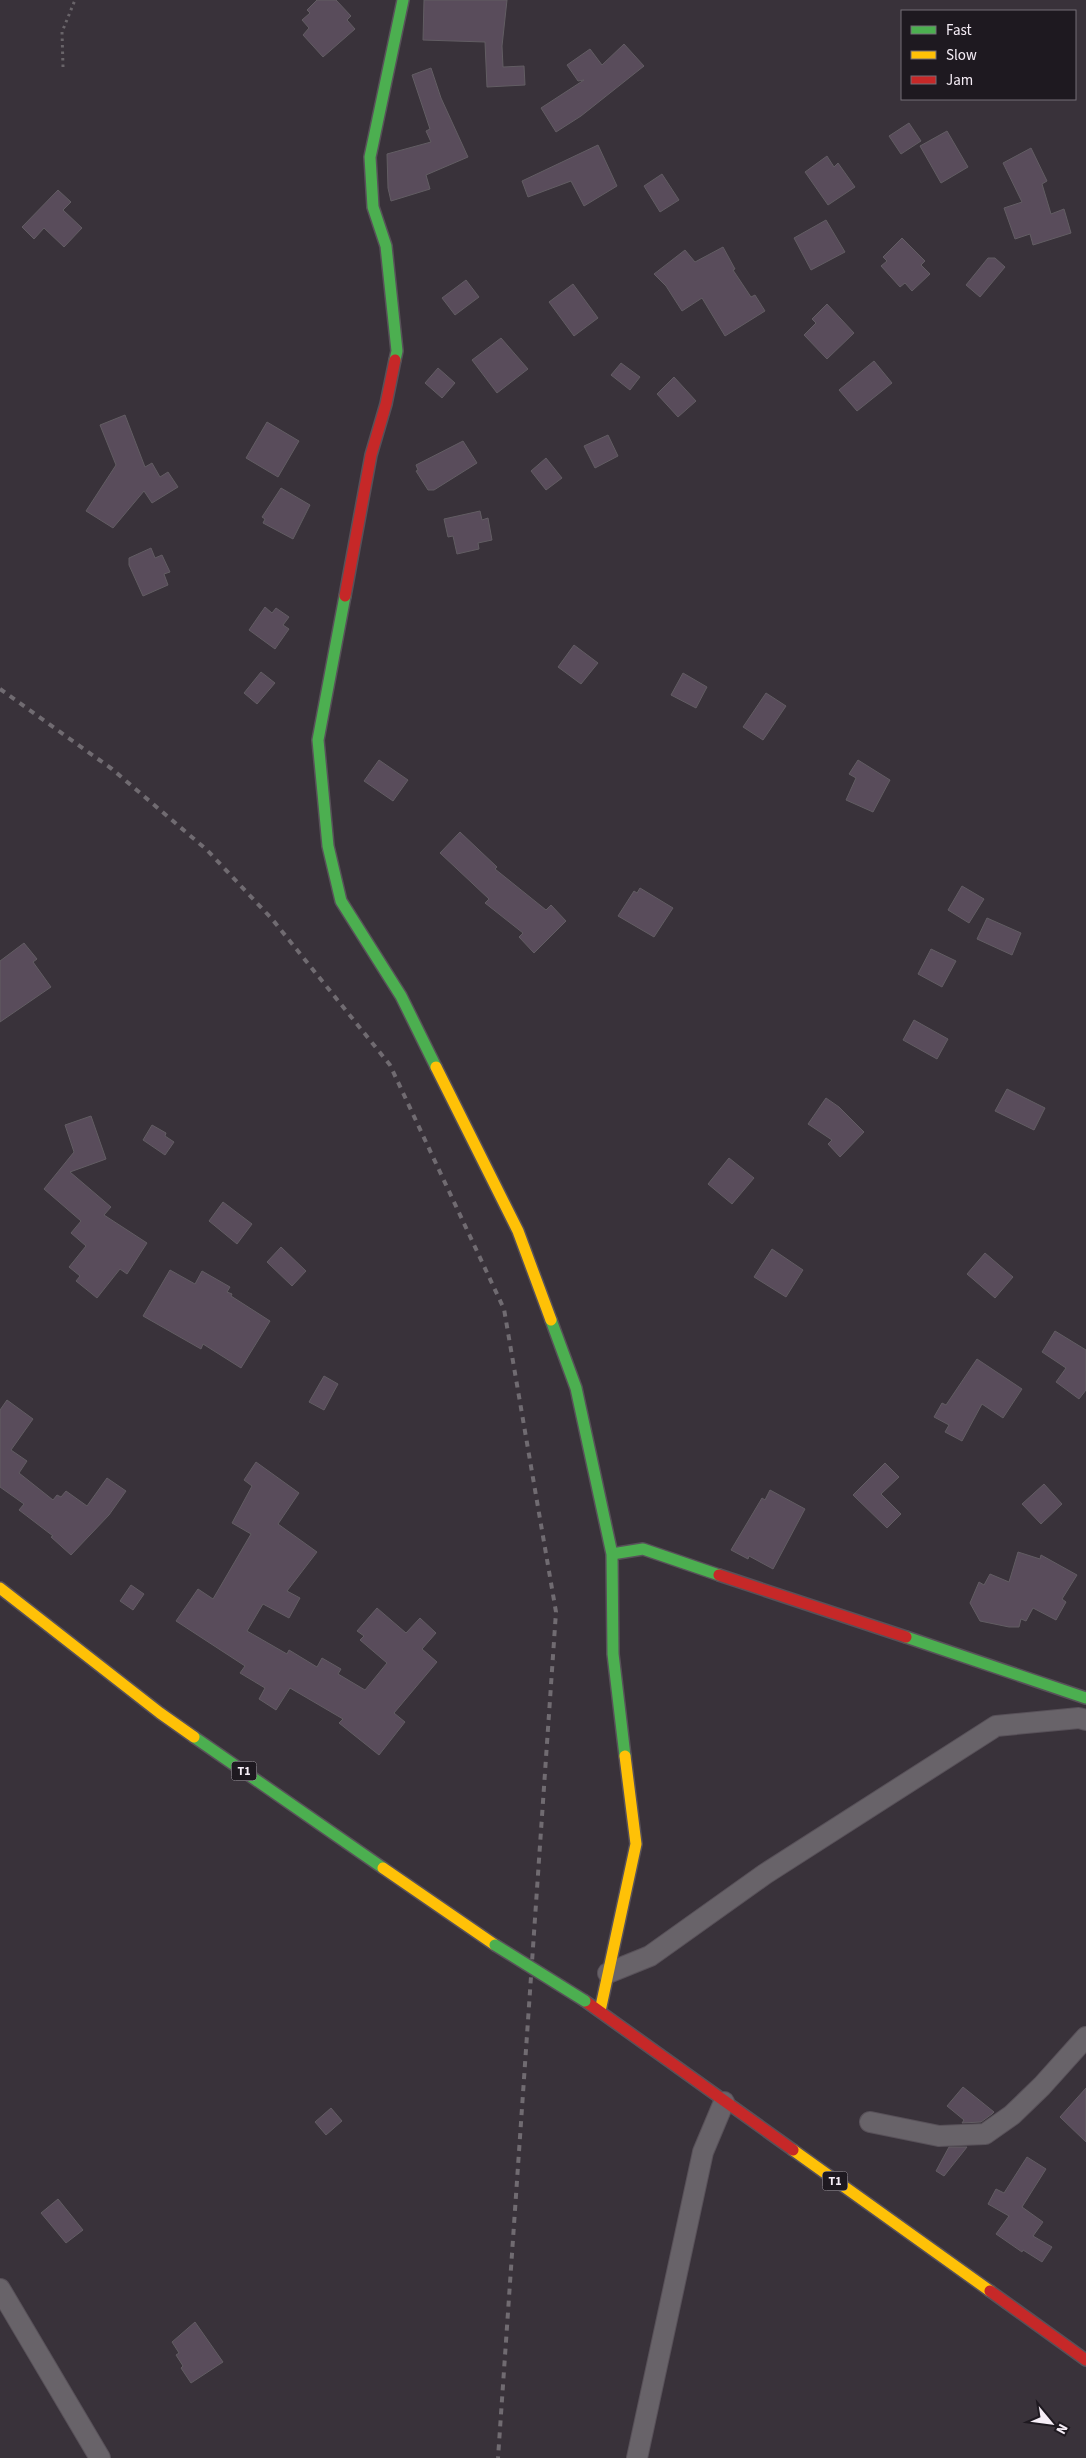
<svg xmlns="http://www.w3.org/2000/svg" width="1086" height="2458" font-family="'Source Sans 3',sans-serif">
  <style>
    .building { fill: #594c5b; stroke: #625d63 }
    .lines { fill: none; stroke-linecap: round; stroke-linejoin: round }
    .street-casing { stroke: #585159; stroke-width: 22 }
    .fast-casing { stroke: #585159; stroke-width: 14 }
    .slow-casing { stroke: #585159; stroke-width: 14 }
    .jam-casing { stroke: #585159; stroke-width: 14 }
    .path { stroke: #696469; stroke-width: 3; stroke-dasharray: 2.5 4; stroke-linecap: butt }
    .street { stroke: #686369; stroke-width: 20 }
    .fast { stroke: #4caf50; stroke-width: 11 }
    .slow { stroke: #ffc107; stroke-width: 11 }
    .jam { stroke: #c62828; stroke-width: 11 }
    .rail { stroke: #706b71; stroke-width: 4; stroke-dasharray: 6 6; stroke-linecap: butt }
    .fast-bridge-casing { stroke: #585159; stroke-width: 14; stroke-linecap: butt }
    .fast-bridge { stroke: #4caf50; stroke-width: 11 }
    .labels { text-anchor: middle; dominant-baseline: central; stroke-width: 4; stroke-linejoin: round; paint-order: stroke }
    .shield { fill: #1e1920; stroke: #b5aeb6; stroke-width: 1 }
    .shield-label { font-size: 12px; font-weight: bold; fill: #f6eef7 }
  </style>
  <rect width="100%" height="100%" fill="#39323a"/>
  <path class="building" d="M317 0H336L351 16 347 20 355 29 323 57 303 35 309 28 302 20 310 13 307 10Z
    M424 0H507L502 46 503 67 524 66 525 85 487 87 485 42 423 40Z
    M624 44 644 66 581 116 556 132 541 108 584 80 578 81 567 65 590 49 602 65Z
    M431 68 441 98 468 157 426 175 430 189 391 201 388 188 387 154 431 142 426 131 430 129 412 75Z
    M909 123 921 141 901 154 889 136Z
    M947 131 968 167 941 183 920 146Z
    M598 145 617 186 584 206 571 181 528 197 522 181Z
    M1031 148 1047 181 1042 184 1051 214 1064 209 1071 233 1033 245 1030 234 1015 239 1004 208 1022 202 1003 163Z
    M827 156 834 167 838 163 855 187 828 205 805 172Z
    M662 174 679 200 660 212 644 186Z
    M58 190 71 202 63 210 82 228 64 247 44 228 34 239 22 227Z
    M826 220 845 252 811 270 794 238Z
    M902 238 925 261 921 265 930 274 912 291 905 283 900 287 881 266 887 261 883 257Z
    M723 247 735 269 733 270 751 297 755 295 765 311 725 336 702 298 682 311 666 286 654 274 685 250 695 262Z
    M988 258H995L1005 267 980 297 966 285Z
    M466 280 479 297 455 315 442 298Z
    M573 284 598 318 574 336 549 302Z
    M827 304 854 333 827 359 804 335 816 323 812 319Z
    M501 338 528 369 497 393 472 360Z
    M874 361 892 383 857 411 839 390Z
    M621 363 640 377 630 390 611 375Z
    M438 368 455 383 442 398 425 383Z
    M674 377 696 401 678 417 657 394Z
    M125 415 145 467 152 463 160 477 168 472 178 487 152 503 144 491 113 528 86 511 116 465 100 425Z
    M267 422 299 441 278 477 246 458Z
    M608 435 618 456 595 468 584 446Z
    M463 441 477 463 434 490H428L416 471 418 470 416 465Z
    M546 458 562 478 546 490 531 471Z
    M281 488 310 505 293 539 263 523 265 519 262 517Z
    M480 511 482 520 488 518 492 540 478 543 479 549 457 554 453 536 448 537 444 519Z
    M151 548 155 558 162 555 170 572 164 574 168 585 143 596 129 565V558Z
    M265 607 272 613 276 608 289 617 283 625 289 629 275 649 249 630Z
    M574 645 598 663 581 684 558 667Z
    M261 672 275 683 257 704 244 693Z
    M683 673 707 687 696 708 671 695Z
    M766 693 786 706 763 740 743 727Z
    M379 760 408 780 393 801 364 781Z
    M858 760 890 780 873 812 846 800 856 778 849 774Z
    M460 832 497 867 495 869 546 910 551 905 566 921 534 953 519 937 523 933 485 903 489 899 440 853Z
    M962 886 984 899 969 923 948 910Z
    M640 888 673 908 654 937 618 916 634 891 637 893Z
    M987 918 1021 933 1012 955 977 939Z
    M24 943 37 959 33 962 51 987 0 1022V961Z
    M931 949 956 961 942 987 918 974Z
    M914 1020 948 1039 937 1059 903 1040Z
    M1007 1089 1045 1108 1034 1130 995 1111Z
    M826 1098 839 1107 864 1132 840 1157 828 1144 832 1140 808 1124Z
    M91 1116 106 1159 70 1172 111 1207 104 1215 147 1243 127 1274 120 1269 97 1298 76 1281 80 1276 69 1267 86 1246 71 1233 81 1221 44 1189 74 1152 65 1125Z
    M152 1125 166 1133 165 1136 174 1142 165 1155 143 1140Z
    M729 1158 754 1178 732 1204 708 1184Z
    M223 1202 252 1224 237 1244 209 1221Z
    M281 1247 306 1271 292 1286 267 1262Z
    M772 1249 803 1270 786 1297 754 1277Z
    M985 1253 1013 1277 995 1298 967 1274Z
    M170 1270 195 1284 202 1271 230 1287 227 1292 232 1294 231 1296 270 1321 241 1368 203 1344 201 1349 143 1316Z
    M1055 1331 1086 1350V1390L1079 1399 1056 1382 1066 1368 1042 1352Z
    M977 1359 1022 1389 1003 1418 982 1404 962 1441 945 1432 949 1425 934 1417 942 1403 946 1405Z
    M324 1376 338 1384 324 1410 309 1402Z
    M7 1400 33 1419 11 1450 27 1461 19 1473 53 1500 57 1495 61 1497 66 1491 87 1506 107 1478 126 1491 109 1515 71 1555 51 1537 53 1536 19 1510 24 1504 0 1487V1410Z
    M256 1462 299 1493 278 1524 317 1552 287 1591 300 1598 289 1618 263 1604 247 1631 287 1654 289 1650 317 1667 322 1658 341 1669 338 1674 365 1690 387 1663 360 1640 364 1636 357 1631 377 1608 406 1633 420 1618 436 1633 422 1649 437 1662 394 1713 405 1722 379 1755 339 1723 343 1719 290 1688 276 1710 259 1699 265 1688 240 1673 245 1666 176 1621 198 1589 213 1599 251 1534 232 1523 252 1486 244 1480Z
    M885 1463 899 1477 881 1494 901 1514 887 1528 853 1495Z
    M1044 1484 1062 1504 1041 1524 1022 1504Z
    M770 1490 805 1509 773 1569 749 1556 748 1559 731 1550 762 1498 765 1500Z
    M1018 1552 1040 1559 1041 1555 1077 1575 1062 1599 1066 1602 1056 1620 1033 1608 1026 1621 1021 1619 1019 1627H1009L980 1621 970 1603 979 1582 984 1585 990 1574 1009 1582Z
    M131 1585 144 1594 133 1610 120 1601Z
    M963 2087 994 2112 992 2114 981 2122 962 2123 964 2120 947 2106Z
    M1086 2088V2142L1060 2117Z
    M331 2108 342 2121 326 2135 315 2122Z
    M949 2147H967L944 2176 936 2171Z
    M1027 2157 1046 2169 1022 2207 1043 2222 1033 2236 1052 2247 1042 2262 1023 2250 1022 2252 996 2234 1009 2216 988 2204 996 2189 1004 2193Z
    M58 2199 83 2230 66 2243 41 2213Z
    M195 2322 223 2362 191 2383 181 2368 183 2366 176 2355 179 2353 172 2342Z"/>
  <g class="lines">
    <defs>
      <path id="street" d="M608 1973 650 1956 765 1874 996 1726 1079 1718 1086 1720
        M870 2122 939 2136 985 2134 1012 2115 1042 2086 1086 2037
        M0 2289 100 2458
        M637 2458 703 2152 724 2102"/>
      <path id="fast" d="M395 360 397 351 386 246 373 207 370 157 403 0
        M345 596 318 740 328 846 341 901 401 996 436 1067
        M551 1320 576 1388 612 1554
        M906 1637 1086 1698
        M194 1737 383 1868
        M625 1756 613 1654 612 1554 643 1549 719 1575"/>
      <path id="slow" d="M436 1067 518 1231 551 1320
        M0 1588 160 1713 194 1737
        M383 1868 495 1945
        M600 2011 636 1844 625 1756
        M793 2150 990 2291"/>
      <path id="jam" d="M345 596 371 455 386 404 395 360
        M719 1575 906 1637
        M585 2001 793 2150
        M990 2291 1086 2360"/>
    </defs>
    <use href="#street" class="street-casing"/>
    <use href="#fast" class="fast-casing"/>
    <use href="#slow" class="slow-casing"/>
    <use href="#jam" class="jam-casing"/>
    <path class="path" d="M63 67 62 32 75 0"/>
    <use href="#street" class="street"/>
    <use href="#fast" class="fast"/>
    <use href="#slow" class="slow"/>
    <use href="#jam" class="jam"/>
    <path class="rail" d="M0 689 112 769 207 850 272 919 390 1065 504 1309 556 1612 498 2458"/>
    <defs>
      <path id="fast-bridge" d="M495 1945 585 2001"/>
    </defs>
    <use href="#fast-bridge" class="fast-bridge-casing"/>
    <use href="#fast-bridge" class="fast-bridge"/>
  </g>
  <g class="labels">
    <g class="shield">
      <rect x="231.5" y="1761.5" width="25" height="19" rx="4"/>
      <rect x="822.5" y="2171.5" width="25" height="19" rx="4"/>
    </g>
    <g class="shield-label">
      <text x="244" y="1771">T1</text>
      <text x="835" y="2181">T1</text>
    </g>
  </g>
  <rect x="901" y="10" width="175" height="90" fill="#1e1920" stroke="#746e76"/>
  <rect x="911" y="26" width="25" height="8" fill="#4caf50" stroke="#746e76"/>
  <text x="946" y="35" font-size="15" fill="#f6eef7">Fast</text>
  <rect x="911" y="51" width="25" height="8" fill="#ffc107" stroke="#746e76"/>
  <text x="946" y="60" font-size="15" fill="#f6eef7">Slow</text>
  <rect x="911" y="76" width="25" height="8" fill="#c62828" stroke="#746e76"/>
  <text x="946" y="85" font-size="15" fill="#f6eef7">Jam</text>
  <g transform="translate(1051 2423) rotate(119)" stroke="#1e1920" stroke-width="4" paint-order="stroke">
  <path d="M0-4L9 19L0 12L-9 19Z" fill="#f6eef7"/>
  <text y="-8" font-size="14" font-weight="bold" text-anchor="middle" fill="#f6eef7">N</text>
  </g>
</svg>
